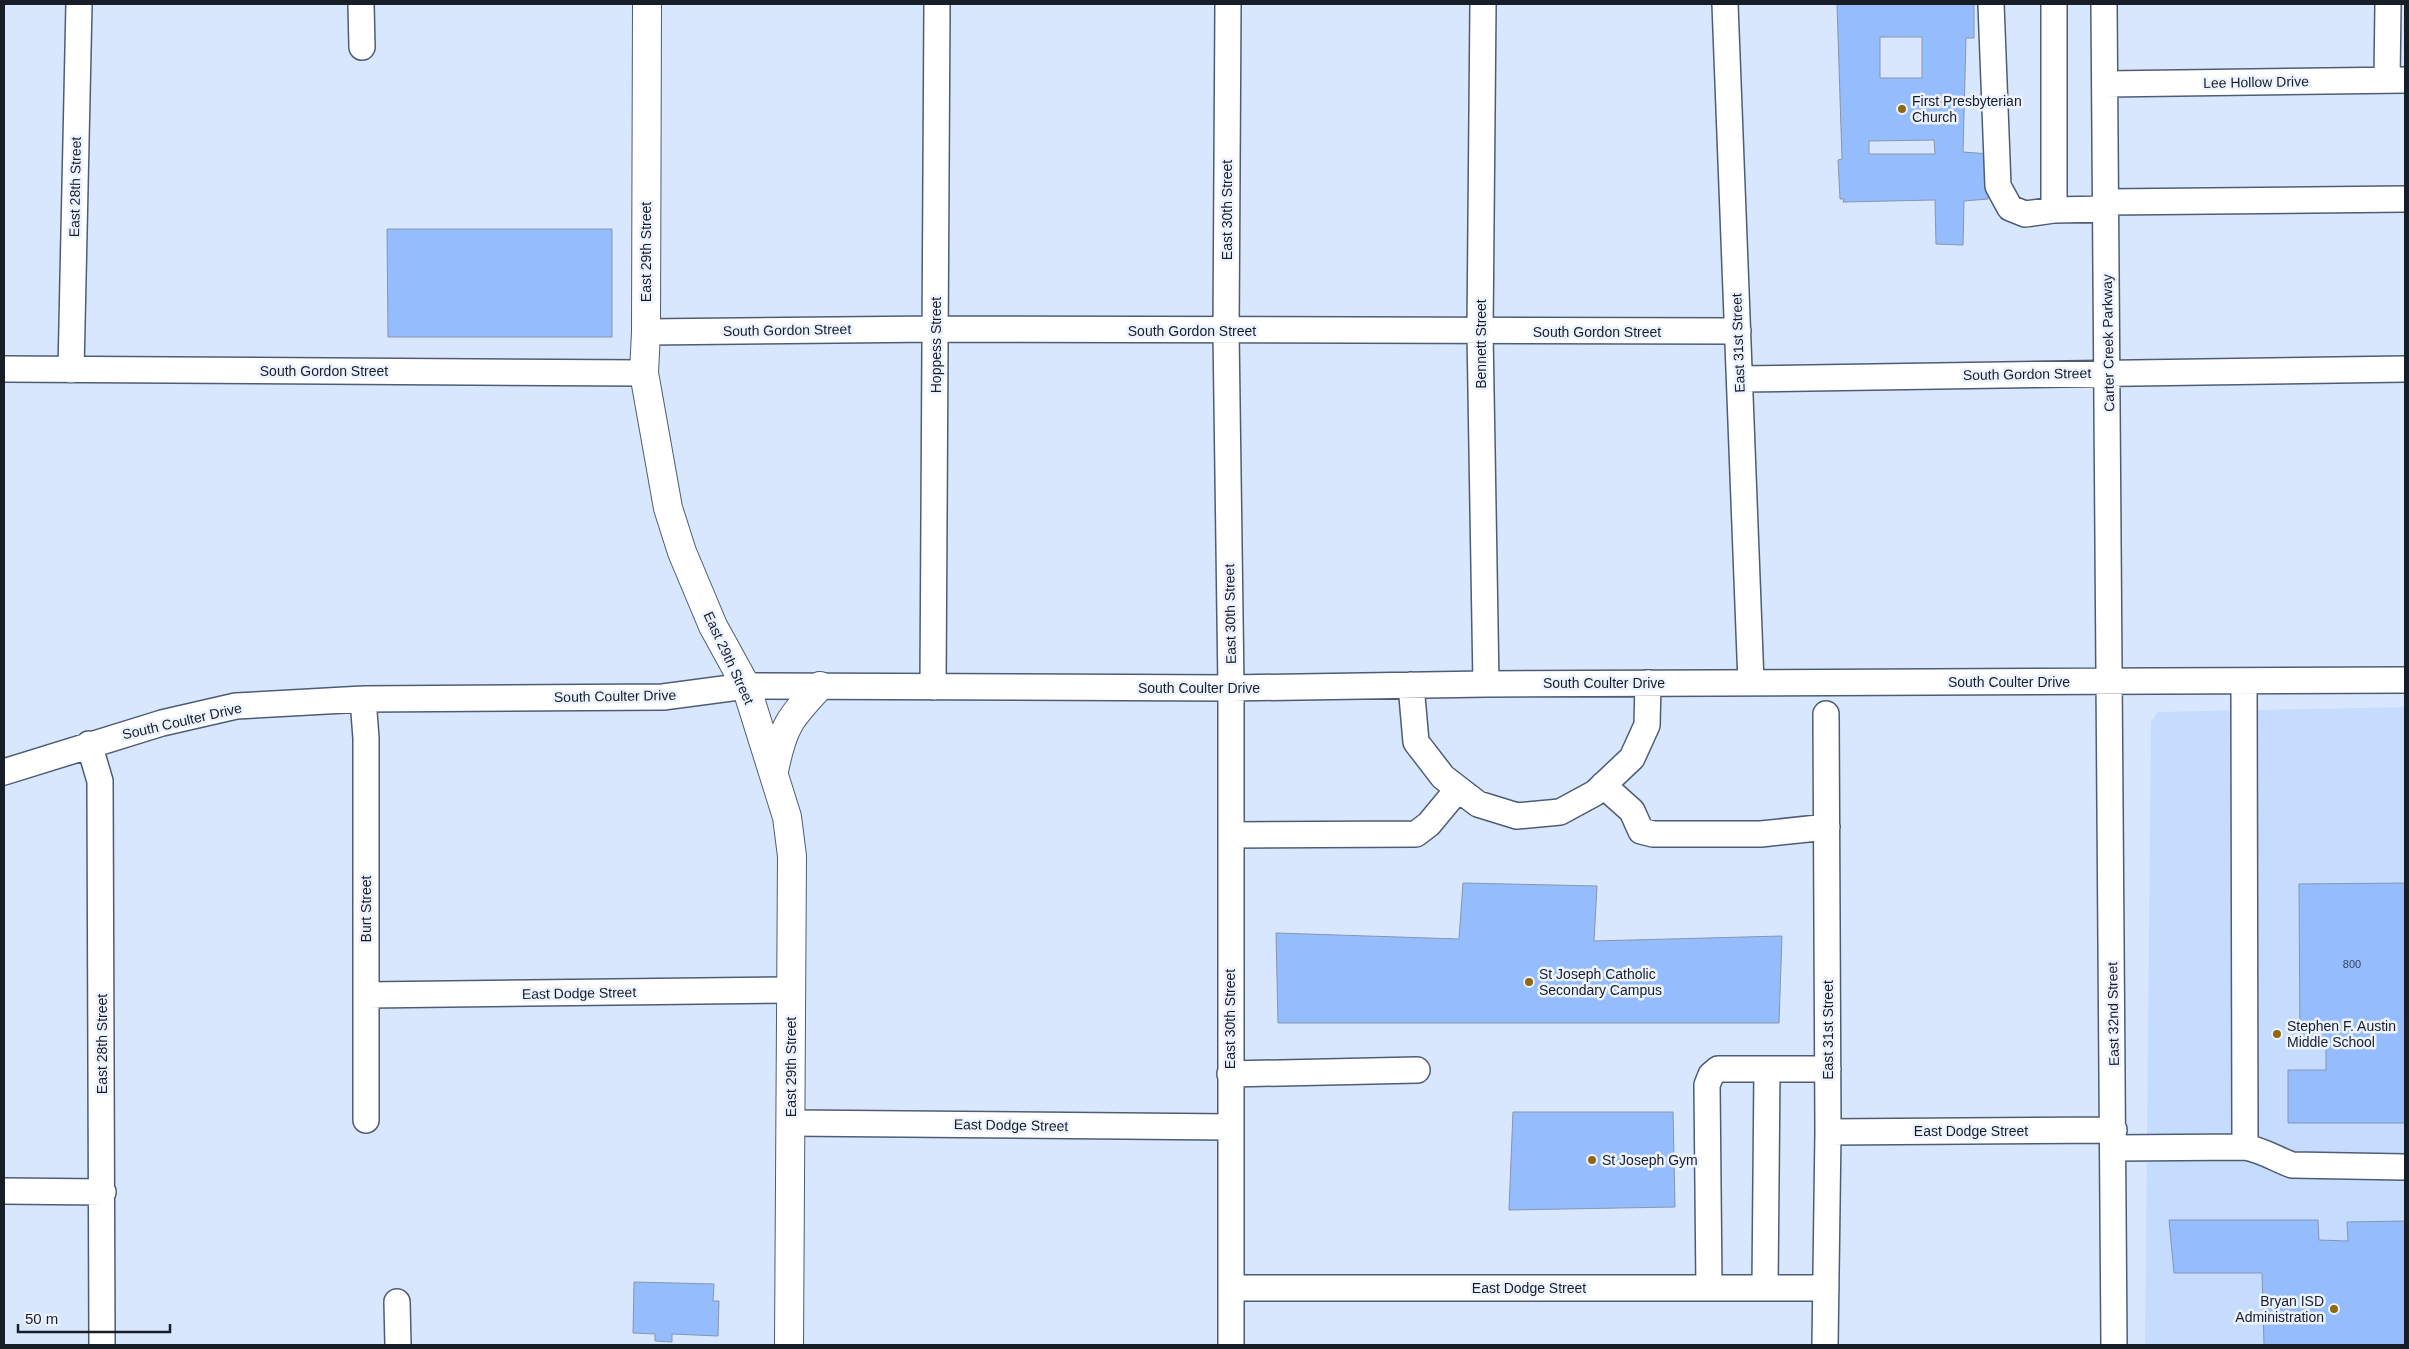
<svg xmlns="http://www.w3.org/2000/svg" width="2409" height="1349" font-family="Helvetica,sans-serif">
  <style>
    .built { fill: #c6dcfe }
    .building { fill: #95bcfc; stroke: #8696b0; fill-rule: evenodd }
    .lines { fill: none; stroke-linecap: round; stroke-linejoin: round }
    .minor-casing { stroke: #4e5d75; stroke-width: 28 }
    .major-casing { stroke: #4e5d75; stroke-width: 30 }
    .minor { stroke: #fff; stroke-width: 25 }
    .major { stroke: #fff; stroke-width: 28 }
    .poi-dot { fill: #90680e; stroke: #ecf3ff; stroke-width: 2 }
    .labels { text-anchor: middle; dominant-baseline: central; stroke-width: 5; stroke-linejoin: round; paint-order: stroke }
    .number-label { font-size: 11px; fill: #37465d }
    .street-label { font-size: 14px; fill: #181e28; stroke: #ecf3ff }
    .poi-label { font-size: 14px; fill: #181e28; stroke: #ecf3ff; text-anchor: start }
  </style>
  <rect width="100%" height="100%" fill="#d8e7fd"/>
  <path class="built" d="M2405 707V1345H2145L2151 722 2158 712Z"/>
  <path class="building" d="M1837 4H1974V38H1966L1963 152 1990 154 1988 199 1964 201 1963 245 1936 244 1935 200 1843 202 1844 199H1840L1838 160 1842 159ZM1880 37H1922V78H1880ZM1934 140 1935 154H1869V141Z
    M387 229H612V337H388Z
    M1463 883 1597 886 1594 941 1782 936 1779 1023H1278L1276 933 1459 939Z
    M2405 883V1123H2288V1070H2326V1043H2300L2299 884Z
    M1513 1112H1673L1675 1207 1509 1210Z
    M2169 1220H2318L2319 1240 2348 1241 2347 1222 2405 1221V1345H2264L2262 1273H2174Z
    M634 1282 714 1284 713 1301H719L718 1336 672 1334V1342L655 1341V1334L633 1333Z"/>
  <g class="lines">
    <defs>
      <path id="minor" d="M361 4 362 47
        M1228 4 1226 331 1231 688V1345
        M1483 4 1480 332 1486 684
        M1725 4 1751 683
        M1991 4 1998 186 2010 208 2025 214 2054 210
        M2054 4V210L2106 209
        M2104 4 2114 1345
        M2387 80 2388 4
        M2106 84 2405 80
        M2106 202 2405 199
        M646 332 936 329 1738 331
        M4 369 644 373
        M71 370 79 4
        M1740 379 2405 369
        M2244 681 2245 1147
        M1411 685 1416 742 1443 777 1478 804 1517 816 1560 812 1595 793 1632 758 1647 725 1648 683
        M933 687 937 4
        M363 699 366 738V1120
        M89 744 100 781 102 1345
        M4 772 162 723 236 706 363 699 663 697 746 686 1231 688 1486 684 2405 680
        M1603 785 1632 811 1641 831 1653 834H1761L1827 827
        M1231 835 1416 834 1429 824 1458 789
        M367 995 791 990
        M1230 1074 1417 1070
        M791 1123 1230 1127
        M1828 1132 2114 1130
        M2114 1148 2245 1147C2262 1150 2276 1159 2292 1165L2405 1167
        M4 1191 103 1192
        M1231 1288H1826
        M1709 1288 1707 1085 1711 1075 1718 1069H1828
        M1765 1288 1767 1069
        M397 1302 398 1345
        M1825 1345 1828 1132 1826 714"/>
      <path id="major" d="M647 4 646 332 644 373 668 508 682 552 713 626 746 686 787 817 792 856 789 1345
        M774 771C783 726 789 719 820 686"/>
    </defs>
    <use href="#minor" class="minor-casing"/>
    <use href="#major" class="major-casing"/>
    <use href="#minor" class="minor"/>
    <use href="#major" class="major"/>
  </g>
  <g class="poi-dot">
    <circle cx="1902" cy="109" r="5"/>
    <circle cx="1529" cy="982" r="5"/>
    <circle cx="2277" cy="1034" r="5"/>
    <circle cx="1592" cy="1160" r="5"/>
    <circle cx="2334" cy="1309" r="5"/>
  </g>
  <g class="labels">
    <g class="number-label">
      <text x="2352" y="964">800</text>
    </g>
    <g class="street-label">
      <text transform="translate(2256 82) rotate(-1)">Lee Hollow Drive</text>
      <text transform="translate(75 187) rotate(-89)">East 28th Street</text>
      <text transform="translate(1227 210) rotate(-90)">East 30th Street</text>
      <text transform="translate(646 252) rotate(-90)">East 29th Street</text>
      <text transform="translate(787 330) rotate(-1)">South Gordon Street</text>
      <text x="1192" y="331">South Gordon Street</text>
      <text x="1597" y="332">South Gordon Street</text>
      <text transform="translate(1738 343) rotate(-92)">East 31st Street</text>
      <text transform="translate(2108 343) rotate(-91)">Carter Creek Parkway</text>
      <text transform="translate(1481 344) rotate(-90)">Bennett Street</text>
      <text transform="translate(936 345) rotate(-90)">Hoppess Street</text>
      <text x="324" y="371">South Gordon Street</text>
      <text transform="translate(2027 374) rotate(-1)">South Gordon Street</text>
      <text transform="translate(1230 614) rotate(-91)">East 30th Street</text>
      <text transform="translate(729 658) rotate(65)">East 29th Street</text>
      <text x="2009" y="682">South Coulter Drive</text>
      <text x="1604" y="683">South Coulter Drive</text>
      <text x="1199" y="688">South Coulter Drive</text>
      <text transform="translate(615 696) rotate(-1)">South Coulter Drive</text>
      <text transform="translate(182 721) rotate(-13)">South Coulter Drive</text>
      <text transform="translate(366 909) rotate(-90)">Burt Street</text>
      <text transform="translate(579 993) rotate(-1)">East Dodge Street</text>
      <text transform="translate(2113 1014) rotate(-91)">East 32nd Street</text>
      <text transform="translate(1230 1019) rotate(-90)">East 30th Street</text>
      <text transform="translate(1828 1030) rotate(-90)">East 31st Street</text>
      <text transform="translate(102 1044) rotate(-90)">East 28th Street</text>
      <text transform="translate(791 1067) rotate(-90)">East 29th Street</text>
      <text transform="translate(1011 1125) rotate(1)">East Dodge Street</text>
      <text x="1971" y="1131">East Dodge Street</text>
      <text x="1529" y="1288">East Dodge Street</text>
    </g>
    <g class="poi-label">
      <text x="1912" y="101">First Presbyterian<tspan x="1912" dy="16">Church</tspan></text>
      <text x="1539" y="974">St Joseph Catholic<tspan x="1539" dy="16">Secondary Campus</tspan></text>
      <text x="2287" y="1026">Stephen F. Austin<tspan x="2287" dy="16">Middle School</tspan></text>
      <text x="1602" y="1160">St Joseph Gym</text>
      <text x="2324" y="1301" text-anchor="end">Bryan ISD<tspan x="2324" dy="16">Administration</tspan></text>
    </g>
  </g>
  <rect width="2409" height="1349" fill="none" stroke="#181e28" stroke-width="10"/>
  <path d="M18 1324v8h152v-8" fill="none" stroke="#181e28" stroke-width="2.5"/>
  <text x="25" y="1324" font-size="15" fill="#181e28" stroke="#ecf3ff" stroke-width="4" paint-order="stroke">50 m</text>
</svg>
